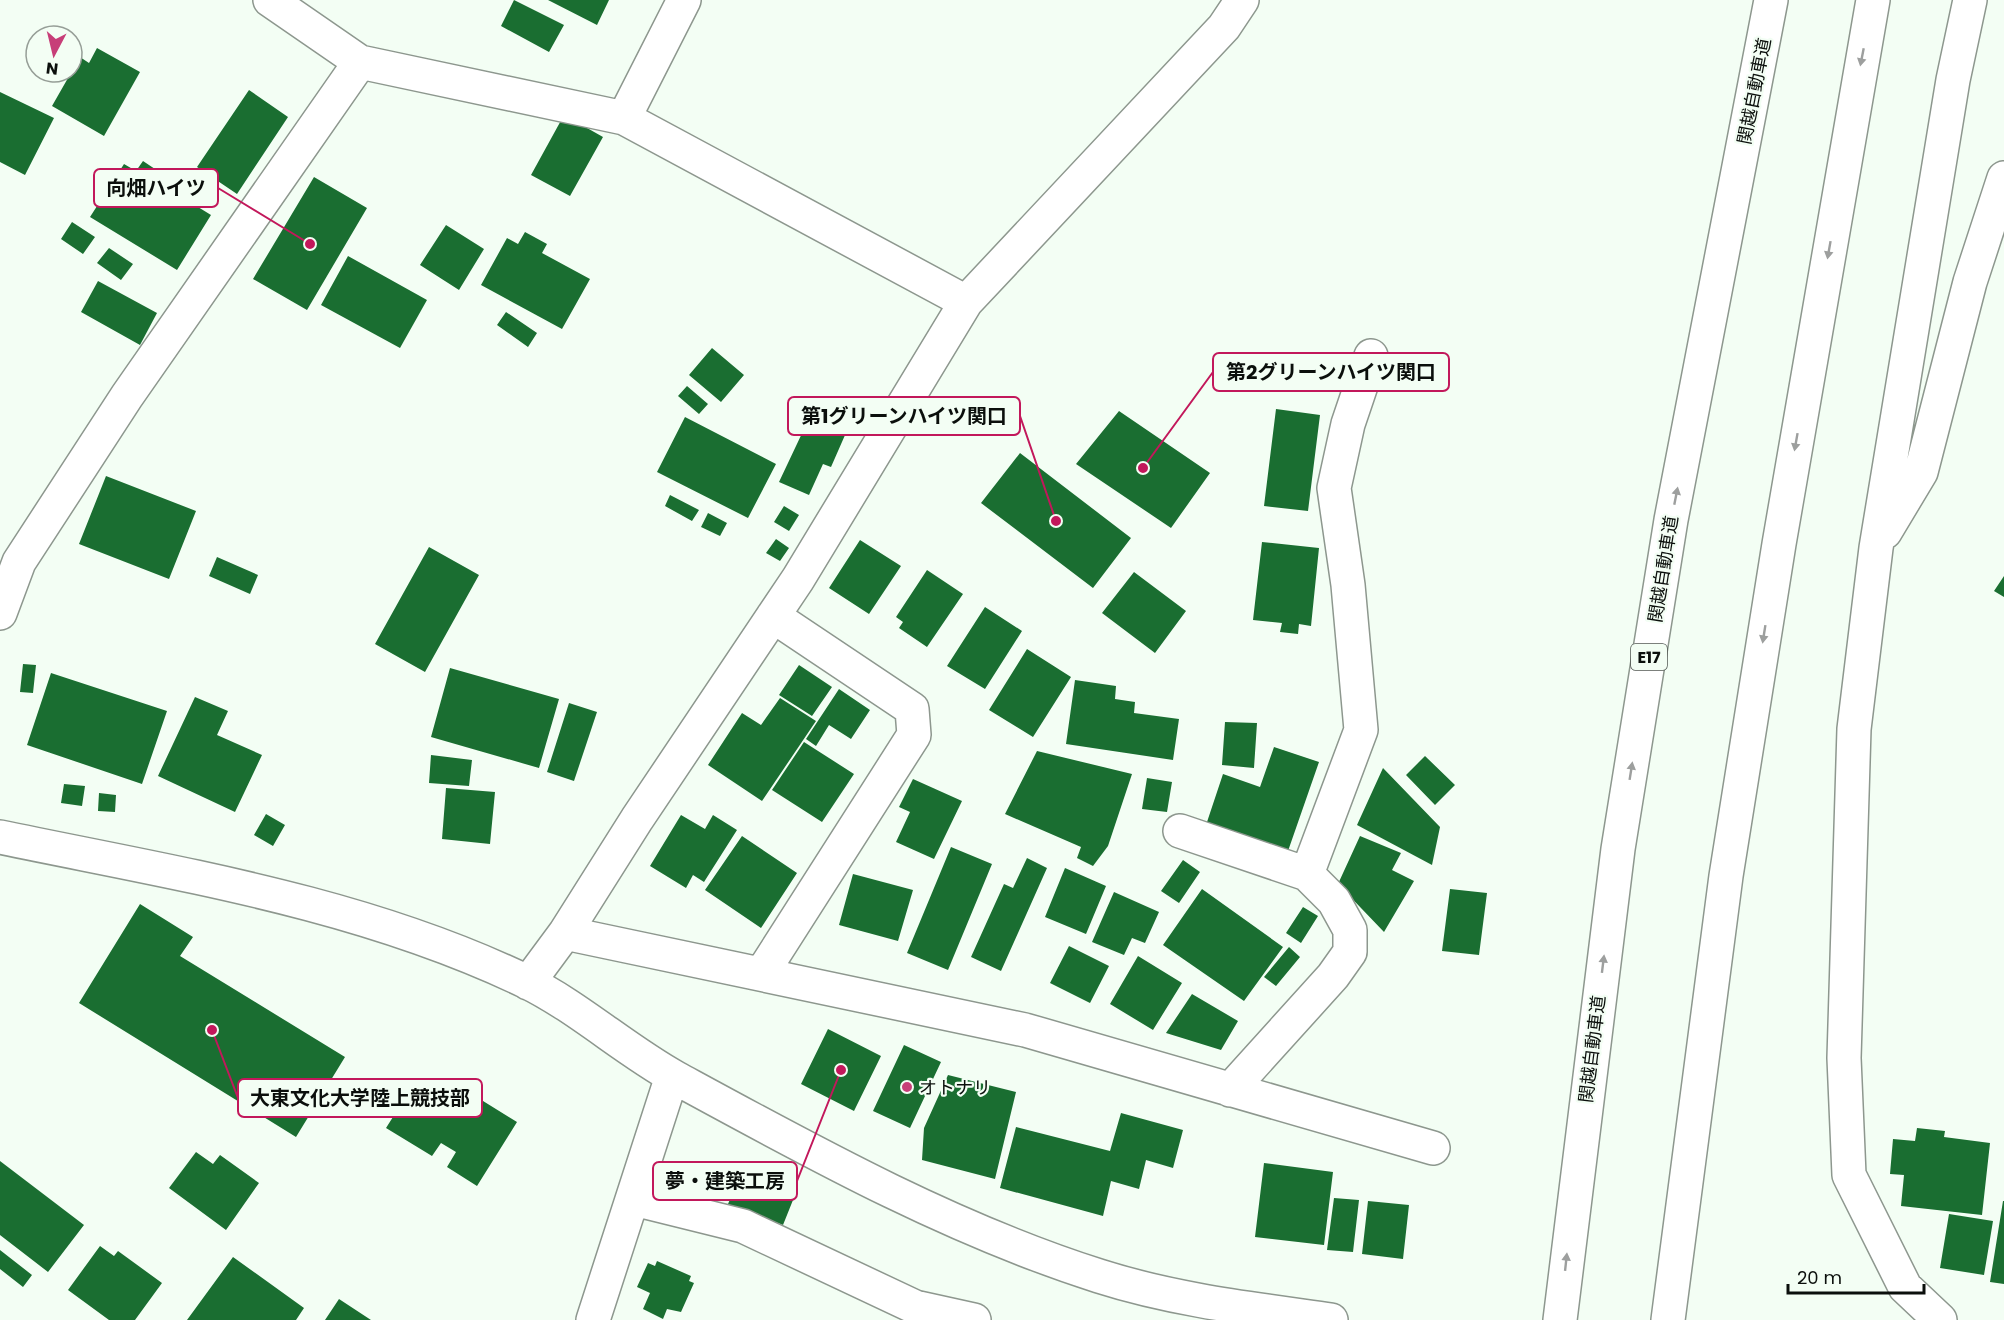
<svg xmlns="http://www.w3.org/2000/svg" width="2004" height="1320" font-family="Poppins,'Noto Sans JP',sans-serif">
  <style>
    .building { fill: #1a6e31 }
    .lines { fill: none; stroke-linecap: round; stroke-linejoin: round }
    .minor-casing { stroke: #8d978e; stroke-width: 36 }
    .highway-casing { stroke: #8d978e; stroke-width: 36 }
    .minor { stroke: #fff; stroke-width: 33 }
    .highway { stroke: #fff; stroke-width: 33 }
    .oneway { fill: #9d9f9e }
    .poi-dot { fill: #c73e78; stroke: #f3fef4; stroke-width: 2 }
    .labels { text-anchor: middle; dominant-baseline: central; stroke-width: 4.5; stroke-linejoin: round; paint-order: stroke }
    .shield { fill: #f3fef4; stroke: #515752; stroke-width: 1.5 }
    .shield-label { font-size: 16px; font-weight: bold; fill: #0b0f0c }
    .street-label { font-size: 18px; fill: #0b0f0c; stroke: #f3fef4 }
    .poi-label { font-size: 18px; fill: #0b0f0c; stroke: #f3fef4; text-anchor: start }
    .leader { fill: none; stroke: #c2185b; stroke-width: 2 }
    .callout-dot { fill: #c2185b; stroke: #f3fef4; stroke-width: 2 }
    .callout { fill: #f3fef4; stroke: #c2185b; stroke-width: 2 }
    .callout-label { font-size: 20px; text-anchor: middle; font-weight: bold; fill: #0b0f0c }
  </style>
  <rect width="100%" height="100%" fill="#f3fef4"/>
  <path class="building" d="M514 0 564 25 549 52 501 26Z
    M548 0H609L597 25Z
    M97 48 140 72 104 136 52 106 80 57 89 63Z
    M249 90 288 117 237 194 197 167Z
    M0 92 54 118 25 175 0 162Z
    M564 115 603 137 570 196 531 175Z
    M143 161 164 175 159 183 211 215 177 270 90 217 124 164 136 171Z
    M314 177 367 208 307 310 253 279Z
    M72 222 95 237 83 254 61 239Z
    M446 225 484 249 459 290 420 265Z
    M525 232 547 244 542 253 590 279 562 329 481 285 507 238 518 244Z
    M109 248 133 264 121 280 97 263Z
    M348 256 427 300 400 348 321 305Z
    M98 281 157 313 140 345 81 312Z
    M506 312 537 333 528 347 497 325Z
    M712 348 744 375 721 402 689 375Z
    M687 386 708 404 699 414 678 396Z
    M1276 409 1320 415 1308 511 1264 506Z
    M813 410 849 426 831 467 823 464 809 495 779 482Z
    M1119 411 1210 473 1171 528 1076 464Z
    M685 417 776 464 748 518 657 472Z
    M1020 453 1131 538 1093 588 981 503Z
    M106 476 196 511 169 579 79 544Z
    M670 495 699 510 692 521 665 506Z
    M784 506 799 515 789 531 774 522Z
    M708 513 727 523 720 536 701 527Z
    M776 539 789 548 780 561 766 553Z
    M860 540 901 566 869 614 829 588Z
    M1262 542 1319 548 1311 626 1299 624 1298 634 1280 632 1282 623 1253 620Z
    M429 547 479 575 425 672 375 644Z
    M217 557 258 575 250 594 209 576Z
    M927 570 963 594 927 647 899 628 903 622 896 617Z
    M1134 572 1186 611 1155 653 1102 613Z
    M2004 576V597L1994 591Z
    M985 607 1022 631 985 689 947 666Z
    M1027 649 1071 677 1033 737 989 710Z
    M23 664 36 665 33 693 20 692Z
    M799 665 832 687 812 716 779 695Z
    M450 668 559 699 539 768 431 737Z
    M51 673 167 711 142 784 27 745Z
    M1075 680 1116 686 1115 699 1135 702 1134 713 1179 719 1173 760 1066 744Z
    M839 689 870 710 851 739 829 725 816 746 806 739Z
    M195 697 228 711 217 735 262 755 235 812 158 776Z
    M780 698 816 721 762 801 708 765 742 713 761 725Z
    M569 703 597 712 574 781 547 772Z
    M1225 722 1257 723 1254 768 1222 765Z
    M804 742 854 774 822 822 772 790Z
    M1274 747 1319 762 1288 851 1207 822 1223 774 1260 787Z
    M1037 751 1132 774 1108 846 1093 866 1077 858 1081 847 1005 814Z
    M431 755 472 760 469 786 429 783Z
    M1425 756 1455 785 1435 805 1406 775Z
    M1383 768 1440 827 1432 865 1357 825Z
    M1147 778 1172 782 1167 812 1142 809Z
    M913 779 962 801 934 859 896 842 910 812 899 807Z
    M64 784 85 786 82 806 61 803Z
    M446 788 495 792 490 844 442 839Z
    M99 793 116 795 115 812 98 811Z
    M266 814 285 825 273 846 254 835Z
    M681 815 705 829 713 815 737 830 704 882 693 875 686 888 650 866Z
    M742 836 797 873 761 928 705 890Z
    M1360 836 1401 853 1392 870 1414 881 1384 932 1338 884Z
    M951 847 992 864 948 970 907 953Z
    M1027 858 1047 868 1001 971 971 957 1004 884 1013 888Z
    M1183 860 1200 872 1179 903 1161 891Z
    M1065 868 1106 886 1086 934 1045 917Z
    M853 874 913 890 898 941 839 925Z
    M1202 889 1283 947 1244 1001 1163 945Z
    M1450 889 1487 893 1479 955 1442 951Z
    M1114 892 1159 912 1145 943 1132 938 1124 955 1092 942Z
    M140 904 193 937 180 956 345 1057 296 1137 79 1003Z
    M1303 907 1318 916 1301 943 1286 933Z
    M1069 946 1109 966 1090 1003 1050 983Z
    M1289 947 1300 957 1276 986 1264 977Z
    M1138 956 1182 983 1153 1030 1110 1004Z
    M1192 994 1238 1021 1221 1050 1166 1033Z
    M828 1029 881 1056 854 1111 801 1084Z
    M904 1045 941 1062 910 1128 873 1111Z
    M948 1075 1016 1092 995 1179 922 1160 924 1128Z
    M446 1078 517 1122 477 1186 447 1167 456 1152 441 1143 432 1156 386 1128 417 1079 438 1092Z
    M1121 1113 1183 1130 1173 1168 1146 1160 1139 1189 1111 1181 1103 1216 1000 1188 1016 1127 1110 1151Z
    M1917 1128 1945 1131 1944 1137 1990 1143 1982 1215 1901 1206 1904 1175 1890 1174 1893 1139 1915 1141Z
    M196 1152 213 1164 220 1155 259 1183 226 1230 169 1188Z
    M0 1161 84 1225 48 1272 0 1235Z
    M1264 1163 1333 1172 1324 1245 1255 1237Z
    M743 1169 797 1190 783 1225 728 1204Z
    M1334 1198 1359 1200 1353 1252 1327 1250Z
    M1368 1201 1409 1205 1403 1259 1362 1254Z
    M2003 1201H2004V1284L1990 1282Z
    M1949 1214 1993 1221 1984 1275 1940 1268Z
    M100 1246 114 1256 118 1251 162 1283 135 1320H109L68 1290Z
    M0 1250 32 1275 23 1287 0 1269Z
    M233 1257 304 1308 296 1320H187Z
    M657 1261 691 1276 689 1281 694 1283 681 1312 667 1309 663 1319 643 1309 650 1293 637 1287 648 1263 655 1266Z
    M339 1299 371 1320H325Z"/>
  <g class="lines">
    <defs>
      <path id="minor" d="M270 0 360 62 624 118 684 0
        M624 118 966 302
        M1885 532 1921 472 1970 282 2004 178
        M0 613 19 562 127 396 360 62
        M1180 831 1307 874
        M0 837C177 874 360 902 525 981 577 1006 625 1050 676 1078 812 1152 951 1229 1099 1276 1174 1300 1253 1309 1331 1320
        M565 933 637 819 798 579 966 302 1224 27 1242 0
        M762 973 914 735 912 709 773 616
        M528 983 565 933 1025 1030 1433 1148
        M1230 1090 1333 976 1350 952V930L1334 901 1307 874 1361 730 1348 585 1334 488 1348 424 1371 356
        M634 1199 743 1226 915 1307 974 1320
        M593 1320 672 1076
        M1940 1320 1905 1287 1849 1175 1844 1058 1854 729 1876 548 1953 80 1970 0"/>
      <path id="highway" d="M1560 1320 1618 849 1671 520 1771 0
        M1668 1320 1726 876 1779 544 1873 0"/>
    </defs>
    <use href="#minor" class="minor-casing"/>
    <use href="#highway" class="highway-casing"/>
    <use href="#minor" class="minor"/>
    <use href="#highway" class="highway"/>
  </g>
  <defs><path id="oneway-solid" d="M-6-.8H1V-3.2L6.5 0L1 3.2V.8H-6Z" transform="scale(1.5)"/></defs>
  <g class="oneway">
    <use href="#oneway-solid" transform="translate(1862 57) rotate(101)"/>
    <use href="#oneway-solid" transform="translate(1829 250) rotate(100)"/>
    <use href="#oneway-solid" transform="translate(1796 442) rotate(100)"/>
    <use href="#oneway-solid" transform="translate(1676 496) rotate(-79)"/>
    <use href="#oneway-solid" transform="translate(1764 634) rotate(99)"/>
    <use href="#oneway-solid" transform="translate(1631 771) rotate(-81)"/>
    <use href="#oneway-solid" transform="translate(1603 964) rotate(-83)"/>
    <use href="#oneway-solid" transform="translate(1566 1262) rotate(-84)"/>
  </g>
  <circle class="poi-dot" cx="907" cy="1087" r="6"/>
  <g class="labels">
    <rect class="shield" x="1631" y="644" width="36" height="26" rx="4.5"/>
    <g class="shield-label">
      <text x="1649" y="657">E17</text>
    </g>
    <g class="street-label">
      <text transform="translate(1754 91) rotate(-79)">関越自動車道</text>
      <text transform="translate(1663 569) rotate(-81)">関越自動車道</text>
      <text transform="translate(1592 1049) rotate(-83)">関越自動車道</text>
    </g>
    <g class="poi-label">
      <text x="919" y="1087">オトナリ</text>
    </g>
  </g>
  <path class="leader" d="M310 244L218 188M1143 468L1213 372M1056 521L1020 416M212 1030L238 1098M841 1070L797 1181"/>
  <g class="callout-dot">
    <circle cx="310" cy="244" r="6"/>
    <circle cx="1143" cy="468" r="6"/>
    <circle cx="1056" cy="521" r="6"/>
    <circle cx="212" cy="1030" r="6"/>
    <circle cx="841" cy="1070" r="6"/>
  </g>
  <g class="callout">
    <rect x="94" y="169" width="124" height="38" rx="6"/>
    <rect x="1213" y="353" width="236" height="38" rx="6"/>
    <rect x="788" y="397" width="232" height="38" rx="6"/>
    <rect x="238" y="1079" width="244" height="38" rx="6"/>
    <rect x="653" y="1162" width="144" height="38" rx="6"/>
  </g>
  <g class="callout-label">
    <text x="156" y="195">向畑ハイツ</text>
    <text x="1331" y="379">第2グリーンハイツ関口</text>
    <text x="904" y="423">第1グリーンハイツ関口</text>
    <text x="360" y="1105">大東文化大学陸上競技部</text>
    <text x="725" y="1188">夢・建築工房</text>
  </g>
  <g transform="translate(54 54) rotate(187)"><circle r="28" fill="#f3fef4" stroke="#969e97" stroke-width="1.5"/>
  <path d="M0-4.5L10 22L0 15L-10 22Z" fill="#c73e78"/>
  <text y="-9" font-size="16" font-weight="bold" text-anchor="middle" fill="#0b0f0c">N</text>
  </g>
  <path d="M1788 1284v9h136v-9" fill="none" stroke="#0b0f0c" stroke-width="3"/>
  <text x="1797" y="1284" font-size="18" fill="#0b0f0c" stroke="#f3fef4" stroke-width="4.5" paint-order="stroke">20 m</text>
</svg>
